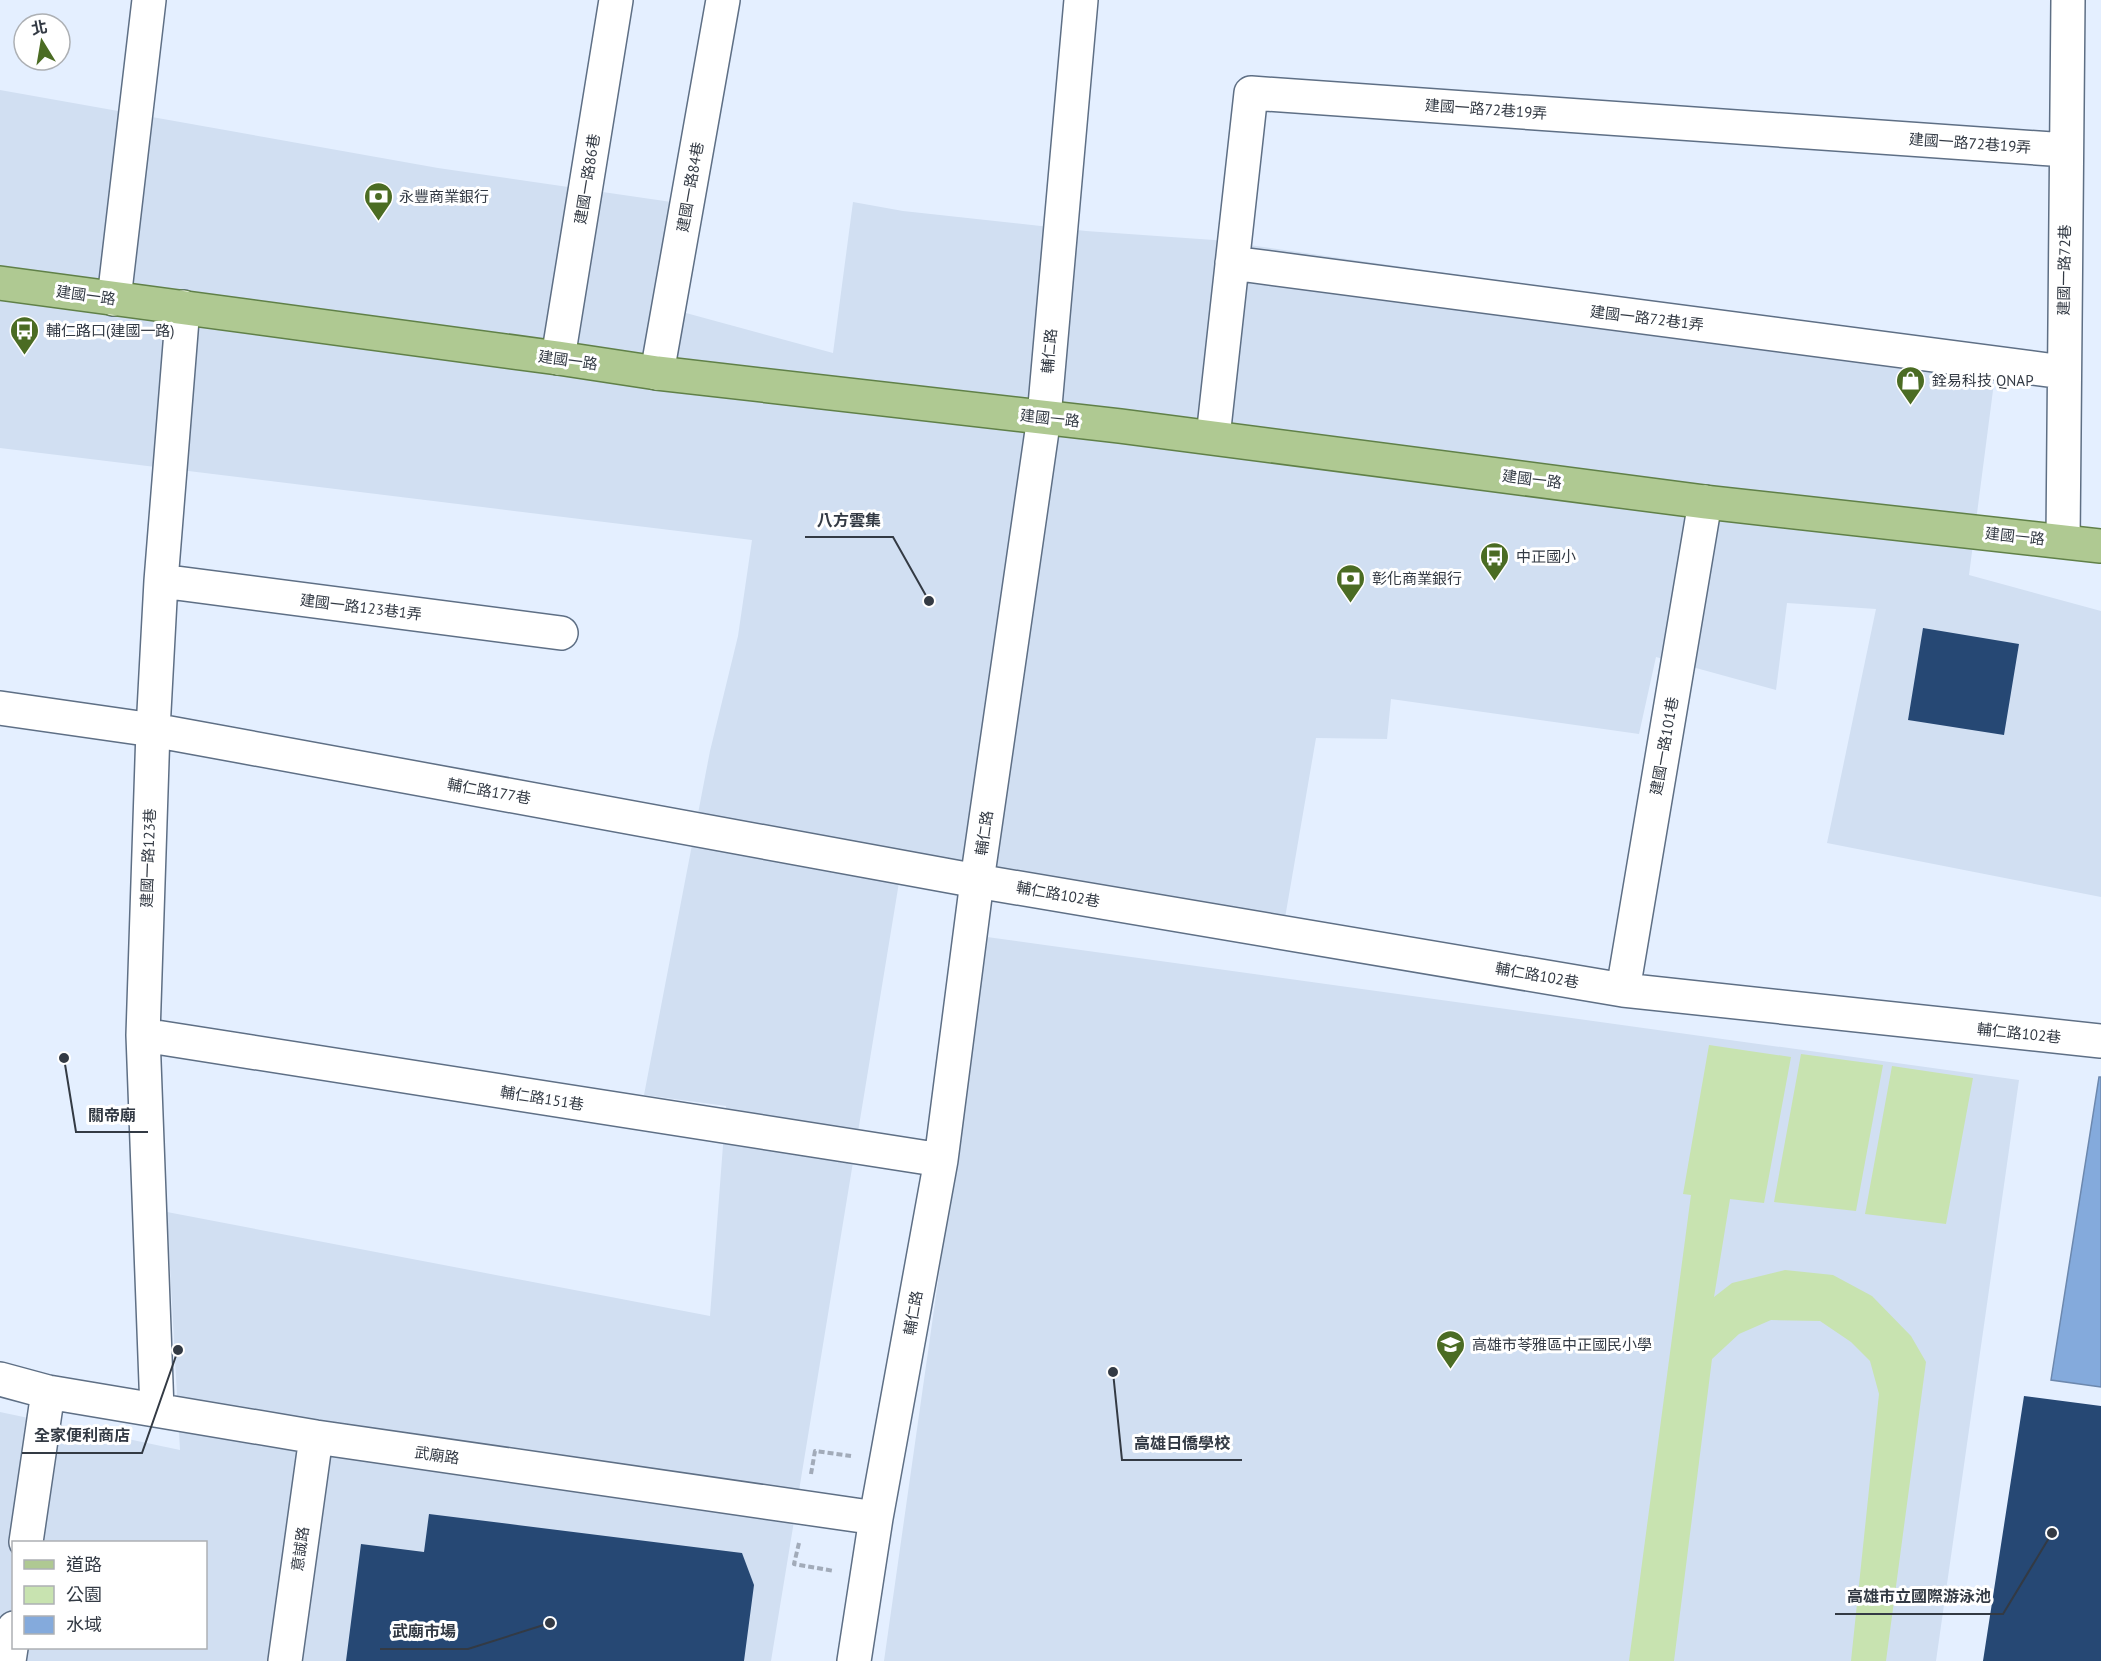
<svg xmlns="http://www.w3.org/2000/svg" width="2101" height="1661" font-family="'PT Sans','Noto Sans TC',sans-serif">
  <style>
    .built { fill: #d1dff2; fill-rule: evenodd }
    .green { fill: #c8e3b0 }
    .water { fill: #84aadc; stroke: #6c88ae; stroke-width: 1.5 }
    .building { fill: #264874 }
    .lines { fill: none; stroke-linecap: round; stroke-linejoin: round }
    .minor-casing { stroke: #5e6f85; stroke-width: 36 }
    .major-casing { stroke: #608048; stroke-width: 36 }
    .path { stroke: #a2abb9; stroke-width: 4; stroke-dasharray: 6 3; stroke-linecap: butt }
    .minor { stroke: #fff; stroke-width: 33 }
    .major { stroke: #afc992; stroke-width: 33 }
    .labels { text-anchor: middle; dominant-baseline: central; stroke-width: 6; stroke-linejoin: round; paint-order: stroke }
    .street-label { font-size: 15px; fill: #333a44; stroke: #fff }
    .poi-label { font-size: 15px; fill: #333a44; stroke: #fff; text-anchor: start }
    .leader { fill: none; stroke: #333a44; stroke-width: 2 }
    .callout-dot { fill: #333a44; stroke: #fff; stroke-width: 2 }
    .callout-label { font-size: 16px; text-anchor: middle; font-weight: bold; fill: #333a44; stroke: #fff; stroke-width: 6; stroke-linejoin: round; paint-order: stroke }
  </style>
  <rect width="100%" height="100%" fill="#e4efff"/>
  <path class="built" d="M0 90 438 168 699 206 686 313 833 353 853 202 903 211 1086 231 1214 240 1998 352 1969 575 2101 611V897L1827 843 1876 609 1787 603 1776 690 1656 657 1639 734 1391 699 1387 739 1316 738 1285 918 904 852 771 1661H0V1412L180 1450 167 1212 710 1316 726 1106 644 1095 710 751 738 636 752 540 0 448ZM14 1542H206V1648H14Z
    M987 937 2019 1080 1936 1661H884Z"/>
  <path class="green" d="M1709 1045 1791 1057 1764 1203 1730 1199 1714 1297 1732 1283 1785 1270 1833 1275 1872 1296 1911 1336 1926 1362 1886 1661H1851L1879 1394 1870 1361 1851 1342 1820 1321 1771 1320 1739 1334 1712 1359 1674 1661H1629L1691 1195 1683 1194Z
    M1801 1054 1883 1065 1856 1211 1774 1202Z
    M1892 1066 1973 1078 1946 1224 1865 1214Z"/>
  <path class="water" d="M2099 1077H2101V1387L2051 1380Z"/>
  <path class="building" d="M1923 628 2019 644 2004 735 1908 720Z
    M2024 1396 2101 1406V1661H1983Z
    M429 1514 742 1553 754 1585 744 1661H346L361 1544 424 1552Z"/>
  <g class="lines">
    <defs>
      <path id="minor" d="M1232 263 2063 372
        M114 299 149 0
        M558 358 616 0
        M657 373 723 0
        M1213 437 1251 93 2066 150
        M2063 541 2068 0
        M161 581 561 633
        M0 708 153 730 977 881 1623 990 2101 1041
        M1623 990 1705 502
        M143 1035 941 1160
        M0 1379 48 1392 316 1437 876 1518
        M157 1410 143 1035 153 730 161 581 183 307
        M26 1542 48 1392
        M9 1661 14 1628
        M285 1661 316 1437
        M854 1661 876 1518 941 1160 977 881 1044 417 1081 0"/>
      <path id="major" d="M0 283 558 358 657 373 1120 426 1705 502 2101 546"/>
    </defs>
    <use href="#minor" class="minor-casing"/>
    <use href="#major" class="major-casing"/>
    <path class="path" d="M811 1474 815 1451 851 1456
      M799 1543 794 1564 834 1571"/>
    <use href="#minor" class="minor"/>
    <use href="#major" class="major"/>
  </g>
  <defs>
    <symbol id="bank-pin" viewBox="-11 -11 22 30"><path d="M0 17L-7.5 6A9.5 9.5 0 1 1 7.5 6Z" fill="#4b6c23" stroke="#fff"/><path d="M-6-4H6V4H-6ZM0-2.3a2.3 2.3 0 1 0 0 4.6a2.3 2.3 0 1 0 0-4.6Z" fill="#fff"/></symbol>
    <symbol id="bus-pin" viewBox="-11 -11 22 30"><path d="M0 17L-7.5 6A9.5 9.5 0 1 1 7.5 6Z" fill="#4b6c23" stroke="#fff"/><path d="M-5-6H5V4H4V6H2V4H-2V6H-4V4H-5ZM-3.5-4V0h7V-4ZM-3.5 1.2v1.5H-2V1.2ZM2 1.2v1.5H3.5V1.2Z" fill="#fff"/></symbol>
    <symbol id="shop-pin" viewBox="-11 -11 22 30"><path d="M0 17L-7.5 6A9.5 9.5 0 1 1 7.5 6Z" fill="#4b6c23" stroke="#fff"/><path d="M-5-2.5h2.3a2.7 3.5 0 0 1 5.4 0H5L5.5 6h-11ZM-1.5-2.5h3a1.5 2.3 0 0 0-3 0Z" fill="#fff"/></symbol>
    <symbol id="school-pin" viewBox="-11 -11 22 30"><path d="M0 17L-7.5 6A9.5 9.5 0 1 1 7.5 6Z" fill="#4b6c23" stroke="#fff"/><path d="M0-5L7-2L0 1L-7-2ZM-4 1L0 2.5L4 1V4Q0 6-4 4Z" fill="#fff"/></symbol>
  </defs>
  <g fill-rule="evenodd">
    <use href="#bank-pin" x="362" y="180" width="33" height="45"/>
    <use href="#bus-pin" x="8" y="314" width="33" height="45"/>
    <use href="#shop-pin" x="1894" y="364" width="33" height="45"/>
    <use href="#bus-pin" x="1478" y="540" width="33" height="45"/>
    <use href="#bank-pin" x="1334" y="562" width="33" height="45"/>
    <use href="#school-pin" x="1434" y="1328" width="33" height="45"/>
  </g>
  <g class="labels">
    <g class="street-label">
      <text transform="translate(1486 109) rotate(4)">建國一路72巷19弄</text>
      <text transform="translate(1970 143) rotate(4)">建國一路72巷19弄</text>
      <text transform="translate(587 179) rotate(-81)">建國一路86巷</text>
      <text transform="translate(690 187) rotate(-80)">建國一路84巷</text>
      <text transform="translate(2064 270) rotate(-89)">建國一路72巷</text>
      <text transform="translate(86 295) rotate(8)">建國一路</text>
      <text transform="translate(1647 318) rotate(7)">建國一路72巷1弄</text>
      <text transform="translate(1049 351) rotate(-85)">輔仁路</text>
      <text transform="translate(568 360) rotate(8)">建國一路</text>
      <text transform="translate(1050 418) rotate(6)">建國一路</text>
      <text transform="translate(1532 479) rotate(7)">建國一路</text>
      <text transform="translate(2015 536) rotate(6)">建國一路</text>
      <text transform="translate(361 607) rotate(7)">建國一路123巷1弄</text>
      <text transform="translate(1664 746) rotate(-80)">建國一路101巷</text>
      <text transform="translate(489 791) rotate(10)">輔仁路177巷</text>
      <text transform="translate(984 833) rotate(-82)">輔仁路</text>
      <text transform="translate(148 858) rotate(-88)">建國一路123巷</text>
      <text transform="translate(1058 894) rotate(10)">輔仁路102巷</text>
      <text transform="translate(1537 975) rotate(10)">輔仁路102巷</text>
      <text transform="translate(2019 1033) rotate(6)">輔仁路102巷</text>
      <text transform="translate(542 1098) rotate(9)">輔仁路151巷</text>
      <text transform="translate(913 1313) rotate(-80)">輔仁路</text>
      <text transform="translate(437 1455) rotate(8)">武廟路</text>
      <text transform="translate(300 1549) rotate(-82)">意誠路</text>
    </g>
    <g class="poi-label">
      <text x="399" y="196">永豐商業銀行</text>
      <text x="46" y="330">輔仁路口(建國一路)</text>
      <text x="1932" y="380">銓易科技 QNAP</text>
      <text x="1516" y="556">中正國小</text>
      <text x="1372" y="578">彰化商業銀行</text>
      <text x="1472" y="1344">高雄市苓雅區中正國民小學</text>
    </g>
  </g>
  <path class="leader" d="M929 601L893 537H805M64 1058L76 1132H148M178 1350L142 1453H22M1113 1372L1122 1460H1242M2052 1533L2003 1614H1835M550 1623L468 1649H380"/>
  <g class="callout-dot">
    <circle cx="929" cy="601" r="6"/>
    <circle cx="64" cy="1058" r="6"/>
    <circle cx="178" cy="1350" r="6"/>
    <circle cx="1113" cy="1372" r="6"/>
    <circle cx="2052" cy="1533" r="6"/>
    <circle cx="550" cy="1623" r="6"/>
  </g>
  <g class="callout-label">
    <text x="849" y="526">八方雲集</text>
    <text x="112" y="1121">關帝廟</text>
    <text x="82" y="1441">全家便利商店</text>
    <text x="1182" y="1449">高雄日僑學校</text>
    <text x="1919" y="1602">高雄市立國際游泳池</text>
    <text x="424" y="1637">武廟市場</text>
  </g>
  <rect x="12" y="1541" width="195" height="108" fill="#ffffff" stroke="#adb0b4" stroke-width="1.5"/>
  <rect x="24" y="1560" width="30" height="9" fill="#afc992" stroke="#adb0b4" stroke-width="1.5"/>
  <text x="66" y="1571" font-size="18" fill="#333a44">道路</text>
  <rect x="24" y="1586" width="30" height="18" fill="#c8e3b0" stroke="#adb0b4" stroke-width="1.5"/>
  <text x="66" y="1601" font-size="18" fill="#333a44">公園</text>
  <rect x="24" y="1616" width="30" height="18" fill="#84aadc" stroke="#adb0b4" stroke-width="1.5"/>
  <text x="66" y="1631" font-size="18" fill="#333a44">水域</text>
  <g transform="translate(42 42) rotate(349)"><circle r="28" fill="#ffffff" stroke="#adb0b4" stroke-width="1.5"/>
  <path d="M0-4.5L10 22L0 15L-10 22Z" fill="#4b6c23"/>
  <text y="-9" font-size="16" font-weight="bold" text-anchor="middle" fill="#333a44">北</text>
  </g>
</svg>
